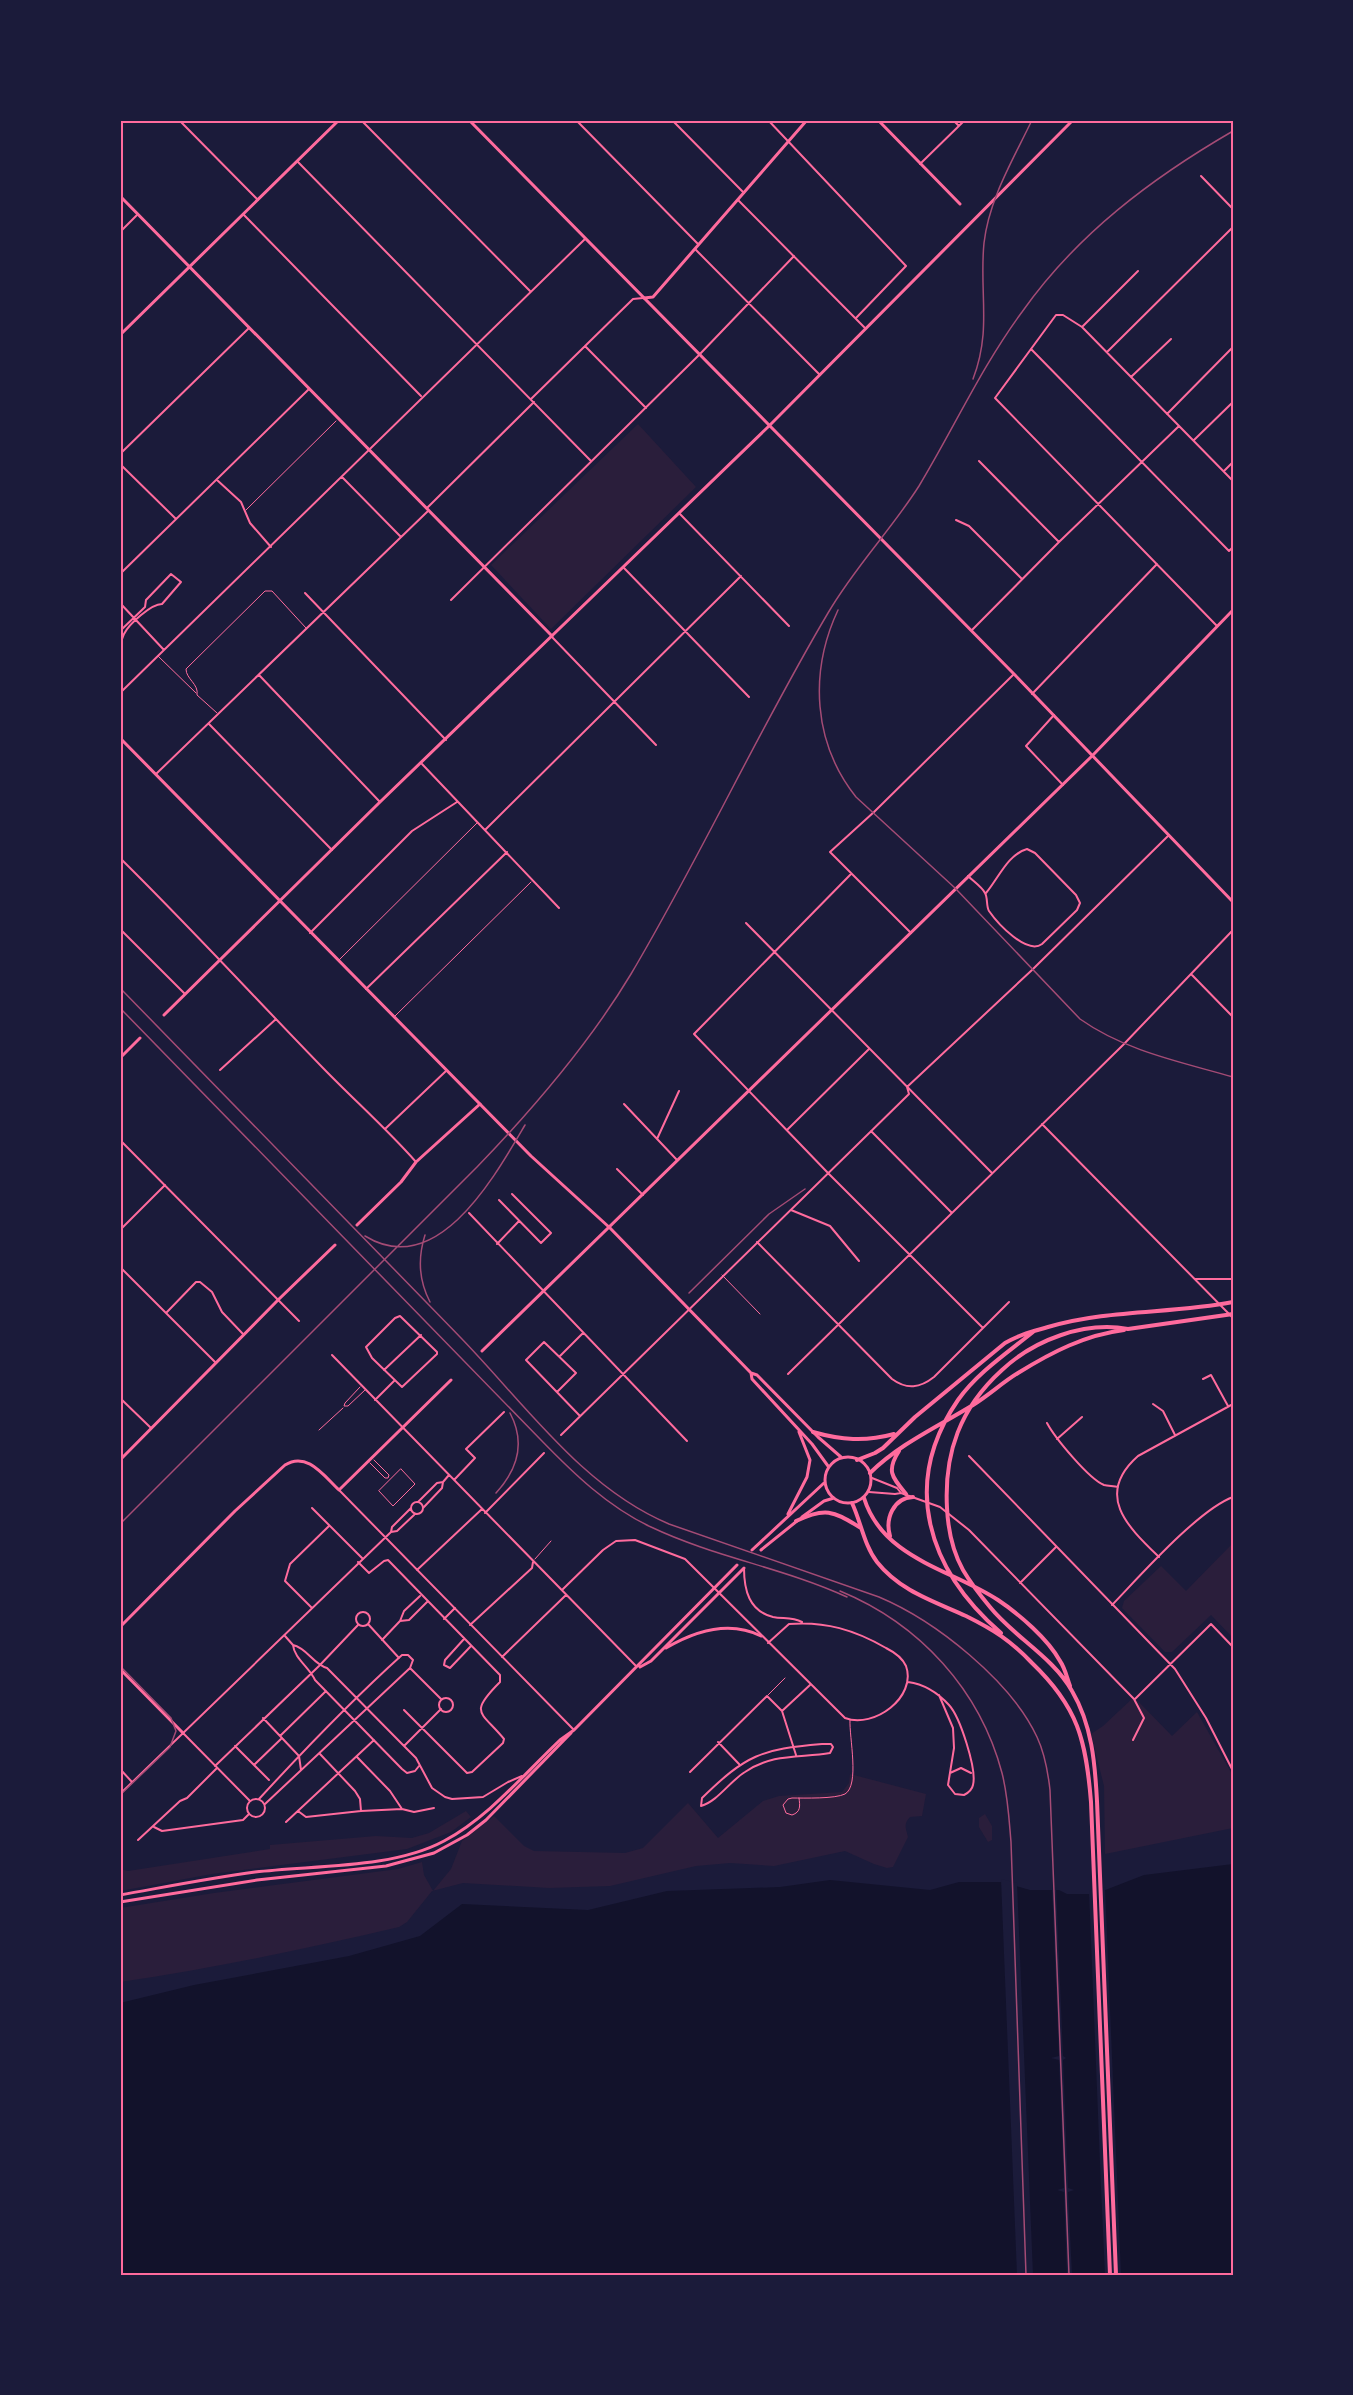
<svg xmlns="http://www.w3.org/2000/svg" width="1353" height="2395" font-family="Poppins,sans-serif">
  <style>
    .green { fill: #2a1e3b }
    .water { fill: #12122b }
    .pier { fill: #1b1b3a }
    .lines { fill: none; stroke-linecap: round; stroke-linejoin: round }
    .service { stroke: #ff6b9d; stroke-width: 1 }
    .minor { stroke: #ff6b9d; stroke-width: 2 }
    .tertiary { stroke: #ff6b9d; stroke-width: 3 }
    .secondary { stroke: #ff6b9d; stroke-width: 3 }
    .primary { stroke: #ff6b9d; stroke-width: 3 }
    .motorway { stroke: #ff6b9d; stroke-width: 4 }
    .tram { stroke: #a44b75; stroke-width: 1.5 }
    .rail { stroke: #a44b75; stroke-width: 1.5 }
    .neatline { fill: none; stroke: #ff6b9d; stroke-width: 2 }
  </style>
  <rect width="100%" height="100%" fill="#1b1b3a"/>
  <path class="green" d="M638 424 696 487 551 629 491 565Z
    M1233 1543V1638L1211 1615 1172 1652H1165L1122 1608 1124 1601 1161 1566 1186 1591Z
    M1134 1697 1172 1736 1197 1712 1233 1776V1828L1105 1854 1104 1786 1091 1734 1103 1726Z
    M850 1774 926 1794 922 1816 910 1817C903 1824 906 1829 908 1837L893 1867 887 1868 874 1864 845 1851 774 1866 730 1863 696 1866 610 1886 549 1888 463 1883 432 1891 407 1922 399 1927C305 1949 215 1968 120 1982V1908L214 1893 398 1869 422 1862 424 1875 433 1891 451 1869 462 1841 494 1816 524 1846 534 1851 625 1853 643 1848 688 1803 718 1838 763 1801 779 1796 842 1792 849 1783Z
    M466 1811 471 1817 451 1832 407 1849 212 1874 120 1891V1869L128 1871 270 1849V1845L376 1836 412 1838 429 1833Z
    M985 1814 992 1826V1840L988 1842 979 1827V1818Z"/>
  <path class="water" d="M1233 1864V2275H120V2003L194 1985 349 1956 420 1936 462 1904 588 1910 667 1891 780 1887 830 1880 930 1890 959 1882H1002L1030 1890H1059L1067 1894H1095L1144 1875Z"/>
  <path class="pier" d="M1001 1879 1017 1883 1033 2275H1017Z
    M1052 1887H1056L1063 2056 1066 2058 1063 2060 1068 2188 1074 2190 1068 2192 1072 2275H1067L1064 2192 1057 2190 1064 2188 1059 2060 1051 2058 1059 2056Z
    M1105 1887 1121 2275H1105L1101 2188 1089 1891Z"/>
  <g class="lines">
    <path class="service" d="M246 510 336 421
      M158 656 196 693
      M217 713 197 695C199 684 186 679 186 669L265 591H272L306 628
      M339 960 477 823
      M395 1016 531 882
      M722 1275 760 1314
      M360 1387 345 1403 344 1406H348L365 1390
      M319 1430 343 1408
      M370 1463 385 1478H388L389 1475 374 1460
      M401 1469 415 1484 393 1506 379 1491Z
      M535 1559 551 1541
      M768 1695 785 1678
      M799 1798C800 1806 801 1812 792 1815L786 1813 783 1805 788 1799 792 1798C804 1798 835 1799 845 1794 860 1785 849 1737 850 1720"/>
    <path class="minor" d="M179 120 258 200
      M361 120 530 291
      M576 120 698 244
      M672 120 744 193
      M768 120 906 266 856 318
      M953 120 959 126
      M297 161 591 461
      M920 164 965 120
      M1201 176 1233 209
      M738 200 865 328
      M243 214 421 396
      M120 232 137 215
      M695 249 820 375
      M1082 327 1138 271
      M585 346 646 408
      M1031 349 1229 551 1233 547
      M1107 352 1233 227
      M1131 377 1171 339
      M531 399 633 299 643 298
      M1167 414 1233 347
      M1194 440 1233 402
      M120 454 249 328
      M979 461 1059 542
      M120 464 176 519
      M1224 471 1233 462
      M342 477 401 537
      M217 480 241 502 250 523 271 547
      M427 508 534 402
      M679 513 789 626
      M956 520 969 526 1022 579
      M624 568 749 697
      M120 574 309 389
      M305 593 446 740
      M451 600 699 355 794 256
      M120 603 164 650
      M1217 626 995 398 1056 315H1063L1082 327 1233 481
      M972 630 1059 542 1179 426
      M120 631 145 607 146 600 171 574 181 582 162 604C151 604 129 624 124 634 123 637 122 640 120 643
      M552 637 656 745
      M259 675 380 802
      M120 693 585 239
      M1032 694 1157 564
      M1054 715 1026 746 1063 785
      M209 724 332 850
      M422 764 559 908
      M156 774 428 511
      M485 830 741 576
      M120 858C189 926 255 998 323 1068 354 1100 387 1129 416 1162
      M851 874 694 1034 828 1173 983 1328
      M968 876C973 881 982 887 985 893 988 898 986 906 989 911 998 924 1027 955 1042 944L1077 910 1080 903 1076 895 1035 853 1027 849C1008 854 998 879 986 893
      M746 923 992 1173
      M120 929 185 994
      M310 933 412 831 457 802
      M911 933 830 852 874 812 1014 674
      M1192 975 1233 1017
      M366 989 507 852
      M220 1070 276 1019
      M624 1104 677 1160
      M1042 1124 1233 1318
      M385 1129 446 1071
      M788 1129 869 1049
      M871 1131 951 1212
      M657 1139 679 1091
      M120 1140 299 1321
      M617 1169 643 1195
      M499 1200 541 1243 551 1233 512 1194
      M791 1210 830 1226 859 1261
      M469 1213 687 1441
      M120 1230 165 1185
      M757 1242 892 1379C907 1390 920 1388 934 1377L1009 1302
      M497 1244 519 1221
      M120 1267 215 1362
      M1195 1279H1233
      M167 1312 196 1282H200L212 1292 222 1312 243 1334
      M400 1316 437 1352V1354L402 1387 372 1358 366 1347 395 1318Z
      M332 1355 636 1666
      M560 1356 583 1333
      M384 1370 421 1335
      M788 1374 1123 1045 1233 930
      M1203 1379 1211 1375 1228 1406
      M557 1392 576 1373 544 1342 526 1360 580 1416
      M120 1398 151 1428
      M375 1400 394 1381
      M1153 1404 1163 1411 1175 1435
      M1047 1423C1055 1438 1089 1479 1104 1485 1108 1486 1114 1486 1118 1487
      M561 1435 909 1094 907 1087 1032 970 1169 835
      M1057 1439 1082 1417
      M969 1456 1175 1669 1206 1718 1233 1771
      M872 1478 897 1488 901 1493 940 1507 969 1530 1134 1699 1144 1718 1133 1740
      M454 1480 475 1458 466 1449 504 1412
      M339 1490 574 1730
      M869 1492 895 1494 901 1493
      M418 1502 437 1483 443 1482 449 1475
      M411 1508a6 6 0 1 1 12 0a6 6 0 1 1-12 0Z
      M312 1508 362 1558
      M423 1508 442 1488 443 1482
      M485 1513 544 1453
      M391 1532 397 1531 414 1515
      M1159 1557C1128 1527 1094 1495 1138 1456L1233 1404
      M358 1562 369 1573 384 1561 388 1560 500 1675V1682C468 1714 481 1711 504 1739L503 1743 472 1772 467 1773 404 1710
      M744 1568C744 1590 749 1611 773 1617 783 1619 792 1617 802 1622
      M417 1570 482 1509
      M1020 1583 1056 1547
      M562 1590 603 1550 616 1541 635 1540 685 1559 845 1718C874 1729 917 1697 906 1666 902 1657 894 1652 886 1648 855 1630 825 1621 789 1624L768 1643
      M1112 1605C1140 1576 1198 1510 1233 1497
      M312 1608 285 1581 290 1564 329 1526
      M356 1619a7 7 0 1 1 14 0a7 7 0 1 1-14 0Z
      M444 1619 455 1608
      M400 1621 404 1611 420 1596
      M368 1624 399 1658
      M470 1625 532 1568 533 1562
      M285 1636 293 1645
      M464 1639 445 1660 444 1665 450 1668 471 1646
      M382 1640 400 1621 409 1620 427 1602
      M502 1657 566 1595
      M410 1668 441 1699
      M908 1682C923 1684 938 1693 949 1705 960 1717 977 1769 973 1785 972 1790 968 1793 964 1795L955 1794 948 1785 954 1748 953 1728 939 1695
      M439 1705a7 7 0 1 1 14 0a7 7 0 1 1-14 0Z
      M1135 1699 1211 1624 1233 1647
      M782 1711 810 1685
      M263 1718 299 1756 301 1770
      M183 1733 250 1801
      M280 1736 326 1691
      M718 1742 739 1764
      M822 1744H831L833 1747 830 1753C800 1758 773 1753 745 1772 730 1781 718 1801 701 1806L702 1798C746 1755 761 1749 822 1744Z
      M235 1746 269 1780
      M404 1746 441 1709
      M320 1754 355 1791 360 1799 361 1811
      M357 1757 390 1791 402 1809
      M254 1765 282 1738
      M215 1766 319 1666 358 1625
      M419 1766 415 1771 407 1773 402 1769 315 1680C310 1668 294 1658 293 1645 307 1648 313 1664 327 1668L404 1746 416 1758 432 1788 445 1797 452 1799 483 1797 508 1782 522 1776
      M120 1769 132 1782
      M690 1772 767 1696 782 1711 796 1755
      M950 1773 961 1768 971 1773
      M120 1794 391 1532 392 1527 411 1508
      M247 1808a9 9 0 1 1 18 0a9 9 0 1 1-18 0Z
      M259 1799C305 1749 352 1700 402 1655H408L413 1660 410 1668 265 1804
      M298 1811 306 1817 361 1811 402 1809 414 1812 434 1808
      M286 1822 374 1740
      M154 1827 162 1831 243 1820 249 1814
      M138 1840 180 1801 187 1798 217 1768"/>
    <path class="tertiary" d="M878 120 960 204
      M120 196 552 636
      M644 298 653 297 807 120
      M120 335 339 120
      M357 1225 401 1182 416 1162 480 1104
      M278 1300 335 1245
      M120 1669 183 1733"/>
    <path class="secondary" d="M469 120 1014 674 1233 902
      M482 1351 1092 756 1233 610
      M120 1460 278 1300
      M120 1627 235 1511 285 1465C307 1451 324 1476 339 1490L451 1380"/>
    <path class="primary" d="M120 738 531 1156 610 1228 751 1373 752 1379 812 1444 828 1466
      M164 1015 380 802 769 426 1073 120
      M120 1058 140 1038
      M751 1373 757 1375 818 1437 841 1457
      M825 1480a23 23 0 1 1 46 0a23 23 0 1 1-46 0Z
      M788 1514 807 1477 810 1460 799 1432
      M802 1517 824 1501 834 1498
      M752 1550 824 1483
      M761 1550 797 1521
      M666 1648C695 1631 729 1620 761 1636
      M640 1667 651 1661 744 1568
      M120 1895C165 1887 210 1878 255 1872 313 1865 392 1869 444 1841 489 1817 523 1775 560 1740L574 1730 737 1565
      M120 1902 257 1880 386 1866 434 1853 467 1835 486 1820 571 1733"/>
    <path class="motorway" d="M813 1432C841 1440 865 1442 894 1434
      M899 1451C886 1471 892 1477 906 1494
      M857 1460 875 1453 883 1448 915 1417 1005 1343C1021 1334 1031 1332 1048 1327 1109 1309 1172 1314 1233 1302
      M870 1473C899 1444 939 1426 973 1405 989 1395 1003 1382 1018 1373 1052 1352 1085 1335 1124 1330
      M864 1498C883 1559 951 1569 998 1600 1019 1614 1048 1639 1060 1661 1065 1668 1067 1678 1070 1686
      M852 1503C861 1522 864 1545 877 1562 900 1591 933 1601 966 1616 994 1630 1010 1640 1032 1663 1078 1707 1086 1740 1091 1802L1110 2275
      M796 1521C827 1506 834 1512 861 1528
      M890 1536C885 1519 893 1498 913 1497
      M1001 1633C928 1570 900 1484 958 1400 977 1373 1007 1353 1033 1332
      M1116 2275 1097 1801C1095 1763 1092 1725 1072 1691 1053 1657 1014 1637 990 1607 980 1595 970 1582 963 1570 953 1552 948 1529 947 1508 944 1453 960 1408 1002 1370 1034 1340 1084 1321 1128 1329L1233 1314"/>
    <path class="tram" d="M120 1666 171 1718 176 1731 170 1747 120 1795"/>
    <path class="rail" d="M973 379C992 330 979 292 984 243 989 199 1013 160 1032 120
      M838 610C809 672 813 743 856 797L955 888 1080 1019C1125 1051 1181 1062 1233 1077
      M120 988C234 1105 348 1221 461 1338 525 1404 583 1488 669 1524L879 1597C936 1621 1011 1681 1037 1737 1045 1754 1048 1772 1050 1790L1069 2275
      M120 1008 540 1439C573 1473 608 1507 651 1527 714 1557 784 1568 847 1597
      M425 1235C418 1257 419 1281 430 1302
      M365 1236C438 1281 496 1174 525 1125
      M689 1293 769 1214 805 1189
      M496 1493C517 1470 526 1443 510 1413
      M120 1524 477 1167C534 1108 589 1044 631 974 701 856 758 731 828 613 854 568 891 530 919 486 954 428 982 366 1022 312 1077 234 1152 178 1233 131
      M840 1591C920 1624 980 1690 1002 1773 1008 1796 1009 1819 1011 1842L1026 2275"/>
  </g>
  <rect width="1353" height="2395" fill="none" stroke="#1b1b3a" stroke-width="243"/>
  <rect x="122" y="122" width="1110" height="2152" class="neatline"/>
</svg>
